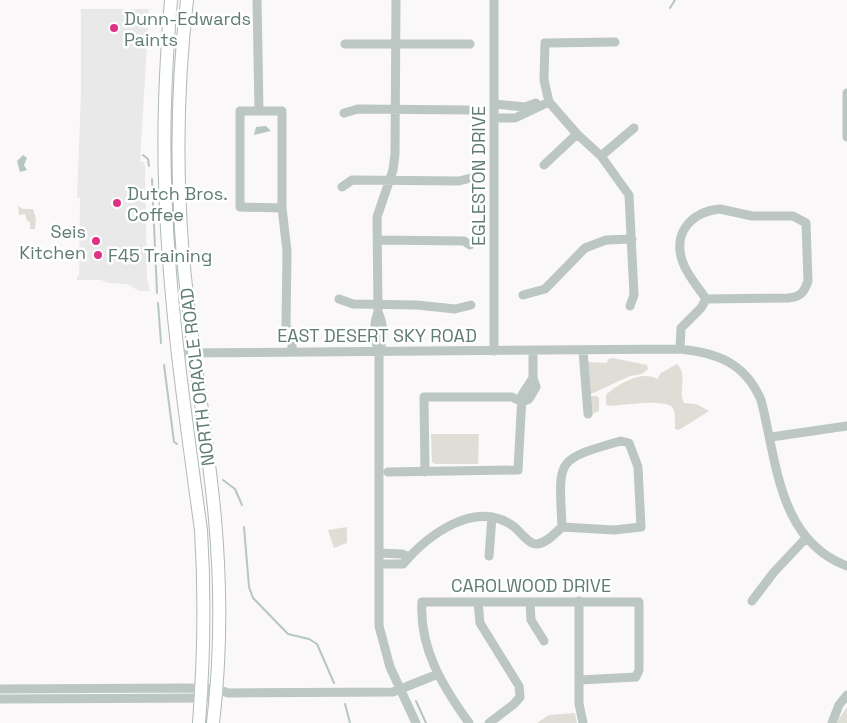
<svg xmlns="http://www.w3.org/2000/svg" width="847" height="723" font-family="'Space Grotesk',sans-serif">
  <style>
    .built { fill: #e8e9e8 }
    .green { fill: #deded7 }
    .water { fill: #b6c7c0 }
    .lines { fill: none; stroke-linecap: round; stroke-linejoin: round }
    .stream { stroke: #b6c7c0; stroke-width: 2 }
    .highway-casing { stroke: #b0bab7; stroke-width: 14 }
    .minor { stroke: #bcc6c3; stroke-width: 9 }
    .highway { stroke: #fff; stroke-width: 12 }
    .poi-dot { fill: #df3285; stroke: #fff; stroke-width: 2 }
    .labels { text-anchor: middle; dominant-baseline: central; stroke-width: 5; stroke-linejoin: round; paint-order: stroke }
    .poi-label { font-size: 18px; fill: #607c75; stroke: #fff; text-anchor: start }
    .street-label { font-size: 18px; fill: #607c75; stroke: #fff }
  </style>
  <rect width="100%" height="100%" fill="#faf8f8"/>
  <path class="built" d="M81 9H149L140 162H144L145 167 147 279 150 291H139L127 284 108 283 101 280H77V276H79L80 198H77L81 95Z"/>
  <path class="green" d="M18 206 23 209H33L36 219 35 229H30V222L27 221 25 214 19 215Z
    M613 358 647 365 648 369 642 374 630 376 589 395 587 362 607 363 608 359Z
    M677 364C688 374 678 392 684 403L696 404 709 411 679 430 675 429C675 424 676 409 671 406 660 399 623 405 609 406L606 404V395C618 384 642 370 657 379L661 373Z
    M590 396H597L599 398V411L592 414Z
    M431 434H479L478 464H435L432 462Z
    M347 527V543L334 548 328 530Z
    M847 707V723H836Z
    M575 713 577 723H537L549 715Z"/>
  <path class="water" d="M266 126 271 131 254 135 256 127Z
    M23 155 27 158 24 165 27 170 20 172 17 161Z"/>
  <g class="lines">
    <path class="stream" d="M670 8 675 0
      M143 155 148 159 149 166
      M152 179 157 293
      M158 303 161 343
      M164 365 174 442 177 444
      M223 480 235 489 242 505
      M244 527 249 587 253 598 288 634 309 639 317 644 334 683
      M416 701 426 723
      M345 704 350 723"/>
    <defs>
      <path id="highway" d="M171 0C166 60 163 121 165 181 168 298 185 414 201 530 205 595 204 658 199 723
        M187 0C177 85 176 172 183 257 191 345 207 431 215 519 221 587 221 656 213 723"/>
    </defs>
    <use href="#highway" class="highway-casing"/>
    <path class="minor" d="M257 0 259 111
      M615 42 545 43 544 80 549 102 577 134 601 156 629 195 634 295 630 306
      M345 44H470
      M847 93V137
      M494 104 525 107 536 103
      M344 113 358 109 470 110
      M494 118H515L549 102
      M601 156 634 128
      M544 165 577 134
      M342 187 352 180 459 181 471 178
      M282 208 240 207V111H282V208L287 251 286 326 292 335V352
      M720 209 752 216H793L806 223 808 281C804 293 800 297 788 298L706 299C698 287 688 276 683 263 672 233 691 212 720 209Z
      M378 240 464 241 470 245
      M523 295 545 289 585 248 606 240 632 239
      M339 299 353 304 417 305 455 309 471 305
      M378 312C384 325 384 339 379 352V626L390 667 416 723
      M680 349 681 328 701 308 706 299
      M494 351V0
      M583 351 588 414
      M379 352C374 339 373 325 378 312L377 217 393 170 395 154 396 0
      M178 353 680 349C718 353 745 363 761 400 777 461 778 540 847 566
      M522 402 529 399 536 387 533 378V351
      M771 437 847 426
      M621 441 629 443 638 467 641 527 614 530 562 527C559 459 554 460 621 441Z
      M388 472 518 470 522 395 533 378
      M425 472 424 397H512L522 402
      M379 553 402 554 409 557
      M489 556 492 517
      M379 564H403C428 535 475 499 513 526 519 530 529 545 537 544 547 543 555 533 562 527
      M579 601V704L583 723
      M752 601 774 572 806 538
      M478 602 480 623 519 686 520 697
      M530 602 531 620 544 641
      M580 680 636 677
      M0 689 186 688 217 689 228 693 393 692 438 674
      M0 699 207 698
      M469 723C443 687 419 648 422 602H639V670L636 677
      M489 723 514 704 520 697
      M832 723 839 705 847 695"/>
    <use href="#highway" class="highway"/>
  </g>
  <g class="poi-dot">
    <circle cx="114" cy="28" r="5"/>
    <circle cx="117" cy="203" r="5"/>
    <circle cx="96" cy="241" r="5"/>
    <circle cx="98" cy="255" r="5"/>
  </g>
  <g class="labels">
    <g class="poi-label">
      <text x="124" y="18">Dunn-Edwards<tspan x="124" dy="21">Paints</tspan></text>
      <text x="127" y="193">Dutch Bros.<tspan x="127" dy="21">Coffee</tspan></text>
      <text x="86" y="231" text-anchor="end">Seis<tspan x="86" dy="21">Kitchen</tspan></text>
      <text x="108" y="255">F45 Training</text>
    </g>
    <g class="street-label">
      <text transform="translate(478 176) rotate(-90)">EGLESTON DRIVE</text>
      <text x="377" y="335">EAST DESERT SKY ROAD</text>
      <text transform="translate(197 377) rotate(-97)">NORTH ORACLE ROAD</text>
      <text x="531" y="585">CAROLWOOD DRIVE</text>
    </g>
  </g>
</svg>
